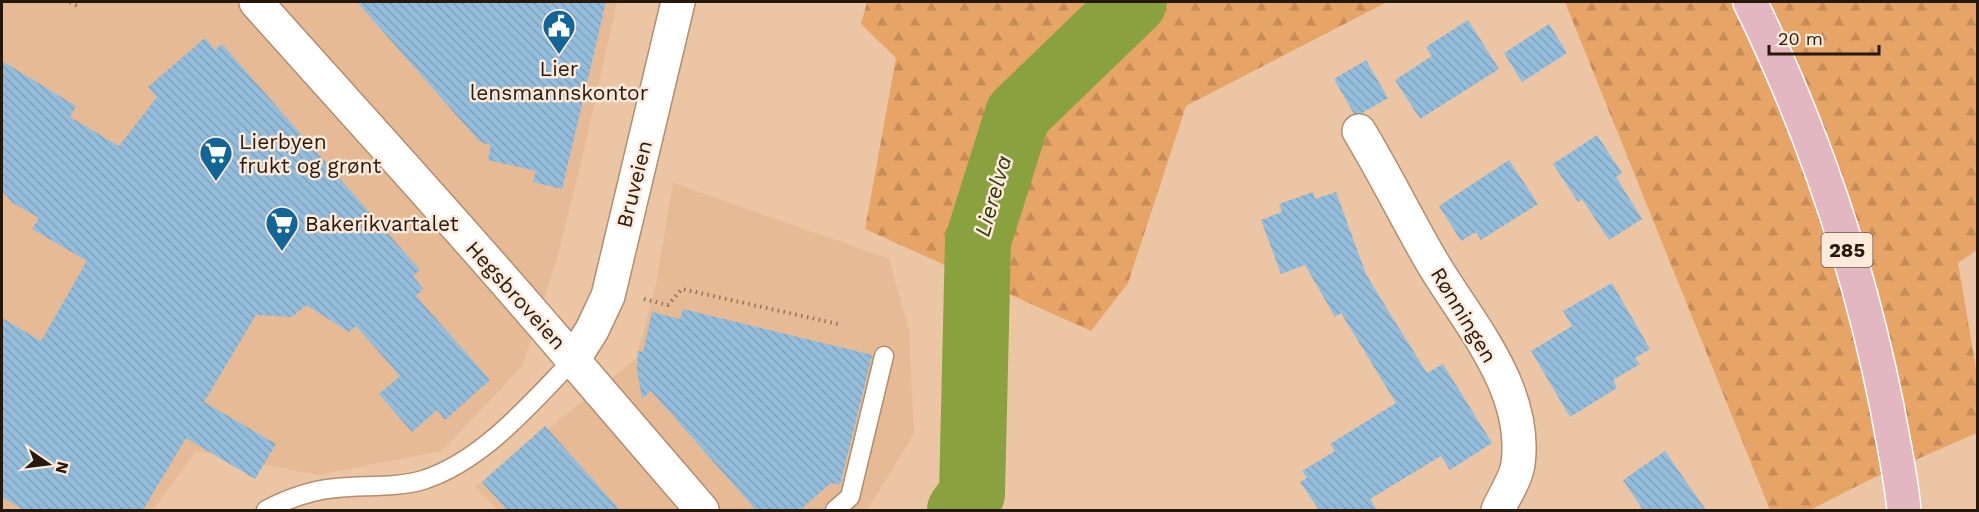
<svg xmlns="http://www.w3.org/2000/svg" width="1979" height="512" font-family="'Work Sans',sans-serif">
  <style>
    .built { fill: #e5ba94 }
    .forest { fill: url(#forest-firs) }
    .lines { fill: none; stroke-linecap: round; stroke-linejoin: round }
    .river { stroke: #89a23f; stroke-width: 66 }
    .building { fill: url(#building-back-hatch) }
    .lane-casing { stroke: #b28d6e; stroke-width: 21 }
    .street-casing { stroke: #b28d6e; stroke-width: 36 }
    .secondary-casing { stroke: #b28d6e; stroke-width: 36 }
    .primary-casing { stroke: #fff; stroke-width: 36 }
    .path { stroke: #90745d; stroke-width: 4; stroke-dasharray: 1.5 4.5; stroke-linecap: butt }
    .lane { stroke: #fff; stroke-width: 18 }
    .street { stroke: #fff; stroke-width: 33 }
    .secondary { stroke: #fff; stroke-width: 33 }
    .primary { stroke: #e2b7c2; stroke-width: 33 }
    .labels { text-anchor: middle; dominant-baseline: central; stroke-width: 5; stroke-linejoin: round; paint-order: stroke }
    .shield { fill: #feeada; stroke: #675749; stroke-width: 1.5 }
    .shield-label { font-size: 20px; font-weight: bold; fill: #26180b }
    .poi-label { font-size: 21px; fill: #26180b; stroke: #feeada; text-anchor: start }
    .street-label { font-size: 21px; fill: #26180b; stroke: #feeada }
    .water-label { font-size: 22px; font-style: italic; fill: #313b13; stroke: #feeada }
  </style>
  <defs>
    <pattern id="forest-firs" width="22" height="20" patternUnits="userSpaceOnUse" patternTransform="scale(1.5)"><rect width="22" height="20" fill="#e7a467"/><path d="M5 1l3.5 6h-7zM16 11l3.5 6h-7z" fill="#c68c58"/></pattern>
    <pattern id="building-back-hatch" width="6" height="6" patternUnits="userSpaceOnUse" patternTransform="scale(1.5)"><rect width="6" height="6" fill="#94bddc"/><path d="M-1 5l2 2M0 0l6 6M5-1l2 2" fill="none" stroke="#7fa2bb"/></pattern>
  </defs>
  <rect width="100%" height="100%" fill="#ecc5a4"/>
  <path class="built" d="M2 2H617L586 142 559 251 523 365 442 451 317 475 196 451 153 510H8L2 507Z
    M673 183 889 259 909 330 914 434 867 510H498L475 487 636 359 656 285Z"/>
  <path class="forest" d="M867 2H1387L1186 106 1128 283 1091 331 865 229 896 58 861 24Z
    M1565 2H1977V250L1958 263 1977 374V433L1867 481 1810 510H1770Z"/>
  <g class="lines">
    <path class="river" d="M960 510 972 494 978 241 1018 114 1134 2"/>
  </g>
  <path class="building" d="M357 2H606L562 189 533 182 536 171 488 160 491 145 480 142Z
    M1468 20 1499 69 1420 119 1395 80 1432 56 1426 47Z
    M1549 24 1567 53 1522 82 1504 53Z
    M205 38 215 50 222 44 420 270 413 276 423 289 416 296 490 380 445 420 437 410 412 432 379 394 400 376 356 326 349 332 306 305 292 317 256 315 204 402 276 444 255 479 186 438 143 510H24L2 497V318L41 341 87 261 32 229 39 218 13 203 2 191V61L76 106 70 117 119 146 157 97 148 87Z
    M1366 60 1388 98 1362 113 1354 114 1334 79Z
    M1597 135 1622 173 1616 177 1642 219 1609 240 1582 199 1578 202 1553 164Z
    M1509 160 1538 204 1481 240 1476 232 1461 241 1439 206Z
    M1313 192 1315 199 1336 192 1366 274 1381 299 1427 373 1443 364 1492 443 1450 470 1441 456 1370 499 1377 510H1319L1300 482 1307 478 1302 471 1335 451 1330 444 1396 403 1341 313 1335 317 1305 265 1281 274 1261 220 1282 212 1279 204Z
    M1612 283 1650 349 1635 358 1640 364 1613 380 1617 388 1570 417 1531 351 1572 326 1563 311Z
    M683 309 872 355 840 485 831 483 800 510H756L651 391 642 399 637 369 638 351 643 352 652 312 680 319Z
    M545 426 620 510H507L482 482Z
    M1665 451 1706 510H1643L1623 480Z"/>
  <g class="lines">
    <defs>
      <path id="lane" d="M266 510C287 499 313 490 336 488 364 485 396 488 423 480 483 461 531 403 573 360
        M835 510 850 497 884 356"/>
      <path id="street" d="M1359 131C1385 174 1407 219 1432 262 1468 323 1528 388 1518 464 1516 479 1504 496 1498 510
        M573 360 702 510"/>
      <path id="secondary" d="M256 2C362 121 470 238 573 360L592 330 608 296 678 2"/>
      <path id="primary" d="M1750 2C1813 130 1859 267 1887 407 1893 441 1901 476 1904 510"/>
    </defs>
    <use href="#lane" class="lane-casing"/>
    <use href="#street" class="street-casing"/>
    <use href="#secondary" class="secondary-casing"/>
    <use href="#primary" class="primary-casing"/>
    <path class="path" d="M70 2 77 6
      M644 299 668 305 682 289 838 324"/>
    <use href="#lane" class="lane"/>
    <use href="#street" class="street"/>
    <use href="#secondary" class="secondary"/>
    <use href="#primary" class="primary"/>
  </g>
  <defs>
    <symbol id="civic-pin" viewBox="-11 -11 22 30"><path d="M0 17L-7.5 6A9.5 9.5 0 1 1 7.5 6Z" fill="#126597" stroke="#feeada"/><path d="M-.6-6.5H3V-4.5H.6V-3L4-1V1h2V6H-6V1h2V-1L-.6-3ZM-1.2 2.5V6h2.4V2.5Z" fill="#fff"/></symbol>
    <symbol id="supermarket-pin" viewBox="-11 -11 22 30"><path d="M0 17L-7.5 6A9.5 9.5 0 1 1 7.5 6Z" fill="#126597" stroke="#feeada"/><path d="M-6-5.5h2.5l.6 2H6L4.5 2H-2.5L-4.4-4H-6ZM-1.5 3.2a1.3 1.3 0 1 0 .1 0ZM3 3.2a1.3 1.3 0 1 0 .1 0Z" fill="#fff"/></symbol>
  </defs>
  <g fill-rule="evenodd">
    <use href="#civic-pin" x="540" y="7" width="38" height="52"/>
    <use href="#supermarket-pin" x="197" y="134" width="38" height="52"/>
    <use href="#supermarket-pin" x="263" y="204" width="38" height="52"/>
  </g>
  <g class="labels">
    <rect class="shield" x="1821.5" y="233" width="51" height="34" rx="4.5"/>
    <g class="shield-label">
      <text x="1847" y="250">285</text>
    </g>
    <g class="poi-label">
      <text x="559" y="68" text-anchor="middle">Lier<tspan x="559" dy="24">lensmannskontor</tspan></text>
      <text x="239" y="141">Lierbyen<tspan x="239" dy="24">frukt og grønt</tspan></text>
      <text x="305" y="223">Bakerikvartalet</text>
    </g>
    <g class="street-label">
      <text transform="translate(634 184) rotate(-76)">Bruveien</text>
      <text transform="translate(516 295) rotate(48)">Hegsbroveien</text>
      <text transform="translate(1464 315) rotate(59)">Rønningen</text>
    </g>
    <g class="water-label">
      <text transform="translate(993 196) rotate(-74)">Lierelva</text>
    </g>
  </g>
  <rect width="1979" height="512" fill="none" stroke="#26180b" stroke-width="6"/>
  <g transform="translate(48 464) rotate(104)" stroke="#feeada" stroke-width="4.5" paint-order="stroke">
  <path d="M0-4.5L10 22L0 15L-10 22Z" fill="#26180b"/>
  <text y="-9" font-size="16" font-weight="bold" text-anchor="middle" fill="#26180b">N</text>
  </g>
  <path d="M1769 45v9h110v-9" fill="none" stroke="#26180b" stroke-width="3"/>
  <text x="1778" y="45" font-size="18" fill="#26180b" stroke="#feeada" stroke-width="4.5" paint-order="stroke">20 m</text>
</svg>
